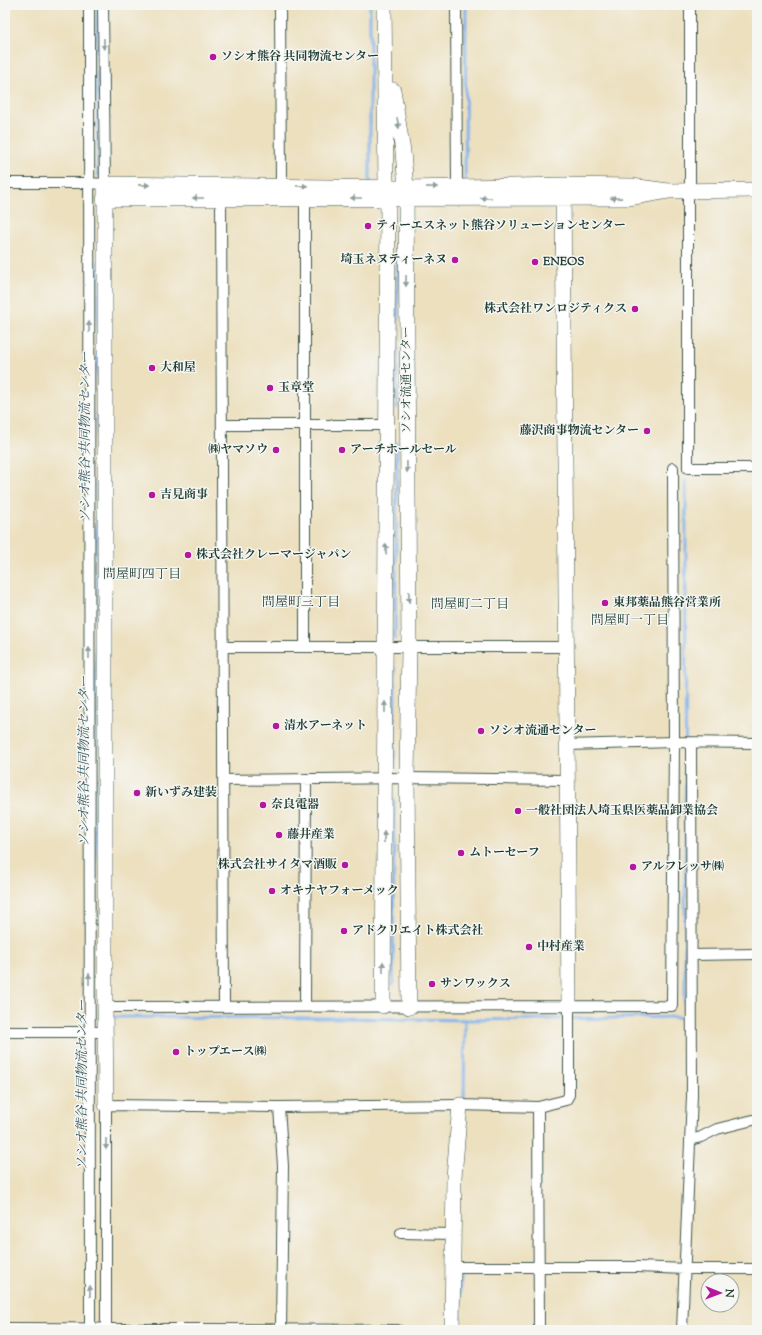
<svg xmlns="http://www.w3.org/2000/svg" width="762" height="1335" font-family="'Sorts Mill Goudy','Noto Serif JP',serif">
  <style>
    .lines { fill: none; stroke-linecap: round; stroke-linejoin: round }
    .stream { stroke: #80b2ec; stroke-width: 3 }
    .street-casing { stroke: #3e5549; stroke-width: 12 }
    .secondary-casing { stroke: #3e5549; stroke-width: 16 }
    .street { stroke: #fff; stroke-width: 10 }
    .secondary { stroke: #fff; stroke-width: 15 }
    .oneway { fill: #8f9e9a }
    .poi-dot { fill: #b5179e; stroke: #f6f6f2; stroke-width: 1.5 }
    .labels { text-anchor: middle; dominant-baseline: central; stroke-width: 3; stroke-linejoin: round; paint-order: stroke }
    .poi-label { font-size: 12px; font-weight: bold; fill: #1f3d34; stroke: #f6f6f2; text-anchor: start }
    .street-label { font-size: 12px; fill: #1f3d34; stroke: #f6f6f2 }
    .water-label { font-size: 13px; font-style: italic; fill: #375a62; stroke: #f6f6f2 }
    .neighbourhood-label { font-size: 13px; fill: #1f3d34; stroke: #f6f6f2 }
  </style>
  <rect width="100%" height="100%" fill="#f6f6f2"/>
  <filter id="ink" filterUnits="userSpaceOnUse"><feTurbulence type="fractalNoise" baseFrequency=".025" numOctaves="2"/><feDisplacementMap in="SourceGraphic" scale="8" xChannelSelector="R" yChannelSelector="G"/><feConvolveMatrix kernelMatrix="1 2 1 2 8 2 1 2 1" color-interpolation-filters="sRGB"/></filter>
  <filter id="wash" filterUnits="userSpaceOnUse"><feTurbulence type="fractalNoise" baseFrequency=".012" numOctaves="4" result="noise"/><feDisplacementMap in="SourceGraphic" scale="16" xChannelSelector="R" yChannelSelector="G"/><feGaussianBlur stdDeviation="0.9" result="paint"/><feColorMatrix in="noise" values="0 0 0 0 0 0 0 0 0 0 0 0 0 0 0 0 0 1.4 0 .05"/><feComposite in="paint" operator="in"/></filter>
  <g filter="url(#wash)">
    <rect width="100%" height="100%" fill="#ece0bf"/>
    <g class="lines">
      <path class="stream" d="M97 5 98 175
        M465 181 466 5
        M370 183V5
        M397 408 398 229
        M395 639 397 443
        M394 767 395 668
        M95 928 98 262
        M393 984 394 800
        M109 1017 339 1018 471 1020 685 1017 686 481
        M464 1102 465 1020
        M462 1164 464 1140
        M460 1330V1268"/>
    </g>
  </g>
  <g filter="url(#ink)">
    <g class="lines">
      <defs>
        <path id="street" d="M89 5 90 1330
          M280 5 281 186
          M456 5 457 187
          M690 5V190
          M5 183H89L105 184 103 5
          M688 190V468H757
          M221 194 224 1006
          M222 425H387
          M223 647H566
          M305 647V198
          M567 745 674 742 757 743
          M224 780 407 778 567 780
          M692 955 757 954
          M305 1006 306 779
          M105 1007 672 1006 674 742 673 468
          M5 1032H106
          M279 1107 283 1166 281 1330
          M538 1107 539 1330
          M690 1140 701 1137 717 1129 757 1119
          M401 1233 453 1234
          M453 1267H638L685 1269H757
          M5 1328 398 1330
          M106 1330V1105L279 1107 460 1105 538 1107 566 1100 569 1095V1006
          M682 1330 692 1096 691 743"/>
        <path id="secondary" d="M393 90 403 152 406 188 409 646 407 778 409 1007
          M563 185 569 1006
          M104 199 628 198 668 191 757 190
          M383 1006 388 198 386 187 384 5
          M106 1105 105 1007V184L406 188 563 185 631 186 668 191
          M452 1330 454 1177 460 1105"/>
      </defs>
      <use href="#street" class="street-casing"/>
      <use href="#secondary" class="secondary-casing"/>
      <use href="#street" class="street"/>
      <use href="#secondary" class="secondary"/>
    </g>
    <defs><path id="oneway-solid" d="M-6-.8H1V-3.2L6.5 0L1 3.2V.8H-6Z"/></defs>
    <g class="oneway">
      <use href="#oneway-solid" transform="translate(104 44) rotate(90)"/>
      <use href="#oneway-solid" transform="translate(398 123) rotate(80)"/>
      <use href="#oneway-solid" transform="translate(144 185) rotate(1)"/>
      <use href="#oneway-solid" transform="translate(302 186) rotate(1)"/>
      <use href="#oneway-solid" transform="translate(432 187) rotate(-1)"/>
      <use href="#oneway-solid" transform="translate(198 198) rotate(180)"/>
      <use href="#oneway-solid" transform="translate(356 198) rotate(180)"/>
      <use href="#oneway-solid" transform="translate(486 198) rotate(180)"/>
      <use href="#oneway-solid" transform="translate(616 198) rotate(-179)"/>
      <use href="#oneway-solid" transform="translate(406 281) rotate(90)"/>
      <use href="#oneway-solid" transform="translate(89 327) rotate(-90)"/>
      <use href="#oneway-solid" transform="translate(407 467) rotate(89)"/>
      <use href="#oneway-solid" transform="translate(386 549) rotate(-90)"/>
      <use href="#oneway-solid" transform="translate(409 597) rotate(89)"/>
      <use href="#oneway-solid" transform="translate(89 653) rotate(-90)"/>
      <use href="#oneway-solid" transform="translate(385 707) rotate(-90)"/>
      <use href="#oneway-solid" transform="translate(384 837) rotate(-90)"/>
      <use href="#oneway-solid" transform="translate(383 967) rotate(-90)"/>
      <use href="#oneway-solid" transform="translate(89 979) rotate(-90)"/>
      <use href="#oneway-solid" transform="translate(106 1144) rotate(90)"/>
      <use href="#oneway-solid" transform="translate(90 1291) rotate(-90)"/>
    </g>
  </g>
  <g class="poi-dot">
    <circle cx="213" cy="57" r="4"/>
    <circle cx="368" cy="226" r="4"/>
    <circle cx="455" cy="260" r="4"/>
    <circle cx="535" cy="262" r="4"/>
    <circle cx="635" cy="309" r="4"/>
    <circle cx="152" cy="368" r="4"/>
    <circle cx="270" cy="388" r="4"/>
    <circle cx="647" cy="431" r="4"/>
    <circle cx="276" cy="450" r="4"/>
    <circle cx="342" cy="450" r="4"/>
    <circle cx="152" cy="495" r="4"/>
    <circle cx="188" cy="555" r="4"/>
    <circle cx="605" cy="603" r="4"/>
    <circle cx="276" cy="726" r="4"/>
    <circle cx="481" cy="731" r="4"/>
    <circle cx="137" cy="793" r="4"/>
    <circle cx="263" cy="805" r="4"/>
    <circle cx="518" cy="811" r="4"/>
    <circle cx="279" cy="835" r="4"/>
    <circle cx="461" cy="853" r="4"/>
    <circle cx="345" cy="865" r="4"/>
    <circle cx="633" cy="867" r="4"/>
    <circle cx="272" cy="891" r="4"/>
    <circle cx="344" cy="931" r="4"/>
    <circle cx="529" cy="947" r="4"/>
    <circle cx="432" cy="984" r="4"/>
    <circle cx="176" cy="1052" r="4"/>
  </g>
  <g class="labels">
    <g class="poi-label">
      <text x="221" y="57">ソシオ熊谷 共同物流センター</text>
      <text x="376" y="226">ティーエスネット熊谷ソリューションセンター</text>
      <text x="447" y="260" text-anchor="end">埼玉ネヌティーネヌ</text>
      <text x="543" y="262">ENEOS</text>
      <text x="627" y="309" text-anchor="end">株式会社ワンロジティクス</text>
      <text x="160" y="368">大和屋</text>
      <text x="278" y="388">玉章堂</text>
      <text x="639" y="431" text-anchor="end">藤沢商事物流センター</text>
      <text x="268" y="450" text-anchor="end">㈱ヤマソウ</text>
      <text x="350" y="450">アーチホールセール</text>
      <text x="160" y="495">吉見商事</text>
      <text x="196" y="555">株式会社クレーマージャパン</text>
      <text x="613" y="603">東邦薬品熊谷営業所</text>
      <text x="284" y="726">清水アーネット</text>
      <text x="489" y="731">ソシオ流通センター</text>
      <text x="145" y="793">新いずみ建装</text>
      <text x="271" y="805">奈良電器</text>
      <text x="526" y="811">一般社団法人埼玉県医薬品卸業協会</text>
      <text x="287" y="835">藤井産業</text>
      <text x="469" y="853">ムトーセーフ</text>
      <text x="337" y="865" text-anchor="end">株式会社サイタマ酒販</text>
      <text x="641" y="867">アルフレッサ㈱</text>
      <text x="280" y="891">オキナヤフォーメック</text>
      <text x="352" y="931">アドクリエイト株式会社</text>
      <text x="537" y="947">中村産業</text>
      <text x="440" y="984">サンワックス</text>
      <text x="184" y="1052">トップエース㈱</text>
    </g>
    <g class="street-label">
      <text transform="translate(407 380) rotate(-90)">ソシオ流通センター</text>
    </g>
    <g class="water-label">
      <text transform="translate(86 437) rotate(-90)">ソシオ熊谷 共同物流センター</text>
      <text transform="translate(85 761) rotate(-90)">ソシオ熊谷 共同物流センター</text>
      <text transform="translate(83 1085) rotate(-90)">ソシオ熊谷 共同物流センター</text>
    </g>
    <g class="neighbourhood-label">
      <text x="142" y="575">問屋町四丁目</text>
      <text x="301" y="603">問屋町三丁目</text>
      <text x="470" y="605">問屋町二丁目</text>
      <text x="630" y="621">問屋町一丁目</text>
    </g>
  </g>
  <rect width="762" height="1335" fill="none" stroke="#f6f6f2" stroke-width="20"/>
  <g transform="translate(720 1293) rotate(91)"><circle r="19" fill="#f6f6f2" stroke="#a0aca6"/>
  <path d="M0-3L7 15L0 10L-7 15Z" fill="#b5179e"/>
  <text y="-6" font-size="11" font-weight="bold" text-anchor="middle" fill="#1f3d34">N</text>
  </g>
</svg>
